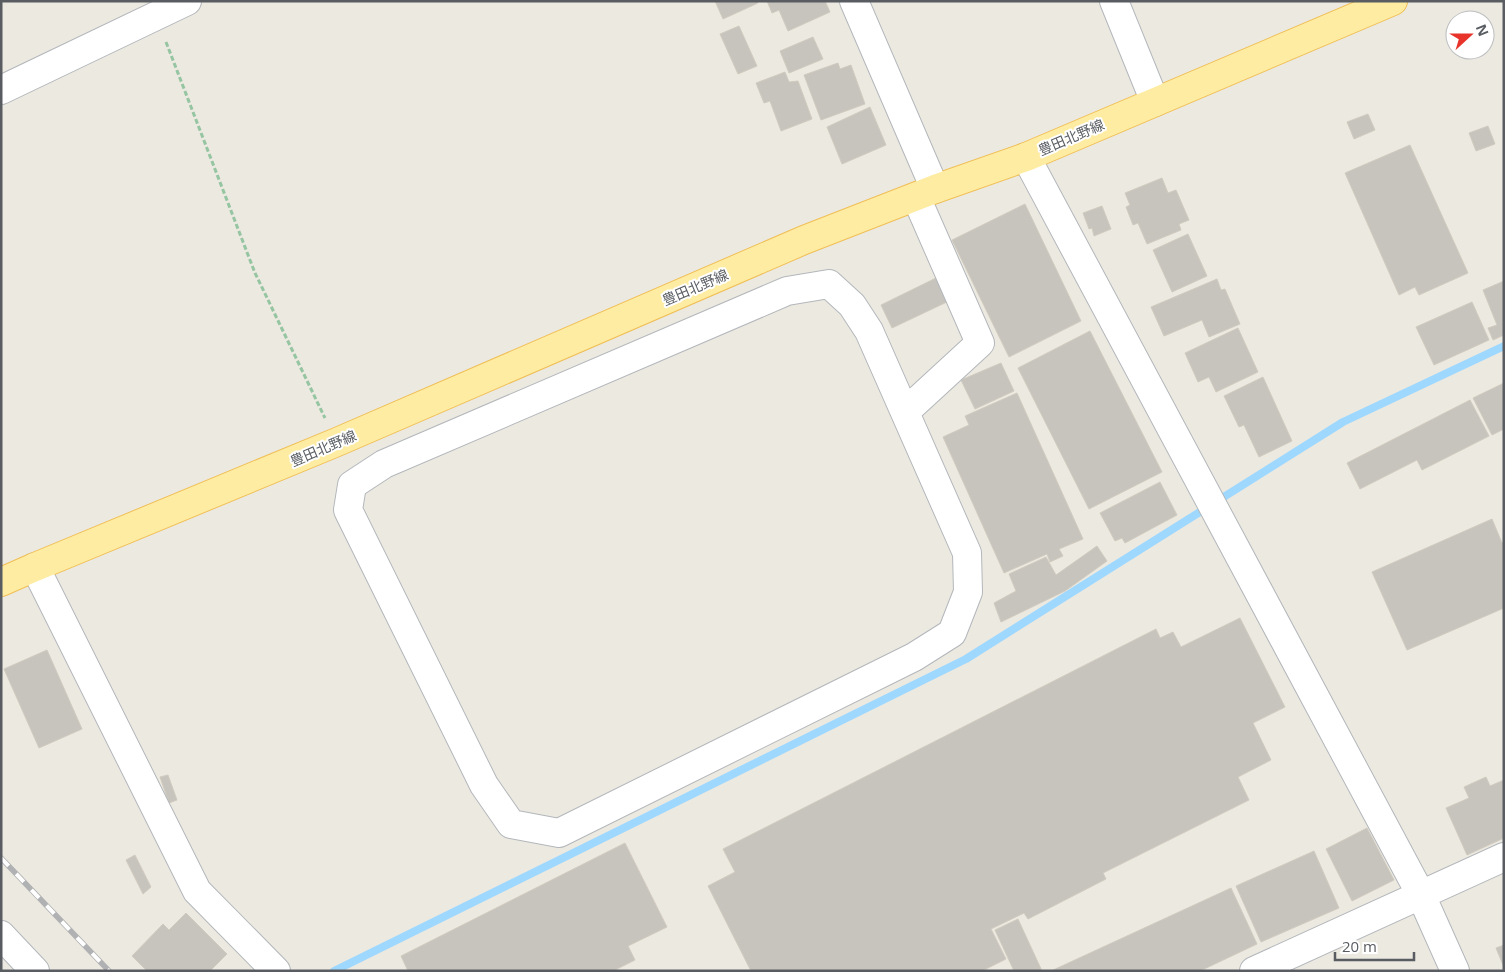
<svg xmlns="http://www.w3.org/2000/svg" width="1505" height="972" font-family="'Open Sans','Noto Sans JP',sans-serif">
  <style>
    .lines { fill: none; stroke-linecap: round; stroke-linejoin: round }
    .stream { stroke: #9fd8fe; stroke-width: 8 }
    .building { fill: #c7c4be; stroke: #d1cbbf }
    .minor-casing { stroke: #b3b7bb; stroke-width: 30 }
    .major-casing { stroke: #f0bf56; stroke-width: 30 }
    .path { stroke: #96c5a2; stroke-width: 3; stroke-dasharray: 5 2.5; stroke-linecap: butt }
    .minor { stroke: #fff; stroke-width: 28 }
    .major { stroke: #feeca3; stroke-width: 28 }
    .rail-casing { stroke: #b0b1b2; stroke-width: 5.5 }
    .rail { stroke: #fff; stroke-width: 4; stroke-dasharray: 11; stroke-linecap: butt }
    .labels { text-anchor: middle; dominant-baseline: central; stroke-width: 4; stroke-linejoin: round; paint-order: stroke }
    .street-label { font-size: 14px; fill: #595d62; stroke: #fff }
  </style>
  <rect width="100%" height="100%" fill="#ece9e1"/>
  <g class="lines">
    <path class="stream" d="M334 971 966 659 1343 422 1504 346"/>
  </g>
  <path class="building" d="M715 1H757L758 3 723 19Z
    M767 1H825L830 12 788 31 779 10 772 13Z
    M739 26 757 66 738 74 720 34Z
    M813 37 823 59 789 73 780 51Z
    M838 63 840 69 851 65 865 104 821 120 804 75Z
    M785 72 789 82 798 81 812 119 781 131 770 101 764 103 756 83Z
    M870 107 886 145 842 164 827 127Z
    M1368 114 1375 130 1354 139 1347 122Z
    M1488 126 1495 144 1476 151 1469 133Z
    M1410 145 1468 273 1419 295 1415 287 1399 295 1345 173Z
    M1162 178 1168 193 1176 190 1189 220 1179 224 1181 230 1147 244 1138 223 1133 225 1126 207 1130 205 1125 193Z
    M1025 204 1081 321 1009 357 952 240Z
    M1102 206 1111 229 1094 236 1092 228 1089 229 1083 213Z
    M1188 234 1207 276 1172 292 1153 250Z
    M938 277 949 301 892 328 881 305Z
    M1217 279 1221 290 1225 289 1240 324 1209 337 1202 320 1164 336 1151 307Z
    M1504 281V335L1493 340 1488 328 1497 325 1483 290Z
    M1472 302 1489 340 1434 365 1416 327Z
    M1238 328 1258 372 1216 392 1209 377 1198 382 1185 353Z
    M1090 331 1162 472 1089 509 1018 368Z
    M1001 363 1014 391 975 409 961 380Z
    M1263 377 1292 441 1259 457 1244 425 1239 427 1224 396Z
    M1504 383V429L1492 435 1473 398Z
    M1017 393 1083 539 1059 549 1063 556 1050 562 1047 554 1004 573 943 437 969 425 965 416Z
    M1470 400 1489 436 1422 470 1417 460 1360 489 1347 463Z
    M1160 482 1177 515 1125 543 1122 538 1115 541 1100 513Z
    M1492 519 1502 543 1504 542V608L1407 650 1372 572Z
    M1097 546 1107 561 1065 591 1001 622 994 603 1016 591 1009 574 1046 557 1056 575Z
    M1240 618 1285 707 1253 723 1271 760 1238 777 1249 800 1103 873 1106 879 1028 919 1024 913 991 929 1006 959 982 971H751L708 886 735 872 723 849 1156 629 1160 638 1173 632 1181 647Z
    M47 650 82 729 39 748 4 669Z
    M168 775 177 800 169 803 160 777Z
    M1486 777 1490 786 1504 780V838L1467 855 1446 808 1469 798 1464 787Z
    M1367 828 1394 880 1352 901 1326 849Z
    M625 843 667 927 628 946 635 960 613 971H408L401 956Z
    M1314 851 1339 908 1261 942 1236 886Z
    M135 855 151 887 143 894 126 860Z
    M1231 888 1257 944 1200 971H1051Z
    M186 913 227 954 210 971H147L132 956 163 924 169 930Z
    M1018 919 1042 971H1014L995 930Z
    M1504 945V965H1503L1496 948Z"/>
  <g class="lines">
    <defs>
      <path id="minor" d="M854 1 935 189
        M1114 1 1155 102
        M1 90 187 1
        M1026 157 1421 895 1455 971
        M829 284 852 305 869 331 967 553 968 592 952 633 914 657 559 833 511 824 484 785 348 510 352 485 384 464 787 291Z
        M905 412 980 343 916 197
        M35 567 197 891 276 971
        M1 935 35 971
        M1254 971 1504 857"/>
      <path id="major" d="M1 582 35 567 337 442 804 240 935 189 1026 157 1393 1"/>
    </defs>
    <use href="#minor" class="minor-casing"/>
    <use href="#major" class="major-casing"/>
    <path class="path" d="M166 42 255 273 325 418"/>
    <use href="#minor" class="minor"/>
    <use href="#major" class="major"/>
    <defs>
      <path id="rail" d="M1 858 109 971"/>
    </defs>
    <use href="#rail" class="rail-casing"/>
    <use href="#rail" class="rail"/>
  </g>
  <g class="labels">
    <g class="street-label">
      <text transform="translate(1071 137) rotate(-23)">豊田北野線</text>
      <text transform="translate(695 287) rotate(-23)">豊田北野線</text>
      <text transform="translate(323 448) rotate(-23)">豊田北野線</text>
    </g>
  </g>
  <rect width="1505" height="972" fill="none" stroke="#595d62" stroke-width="5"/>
  <g transform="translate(1470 35) rotate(69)"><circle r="24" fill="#ffffff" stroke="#bdbec0"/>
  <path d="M0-4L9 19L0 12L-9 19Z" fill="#e8332b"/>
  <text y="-8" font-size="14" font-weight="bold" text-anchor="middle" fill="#595d62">N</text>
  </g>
  <path d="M1335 952v8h79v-8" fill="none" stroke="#595d62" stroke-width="2.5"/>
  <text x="1342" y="952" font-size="15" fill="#595d62" stroke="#ffffff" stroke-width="4" paint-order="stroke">20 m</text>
</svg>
